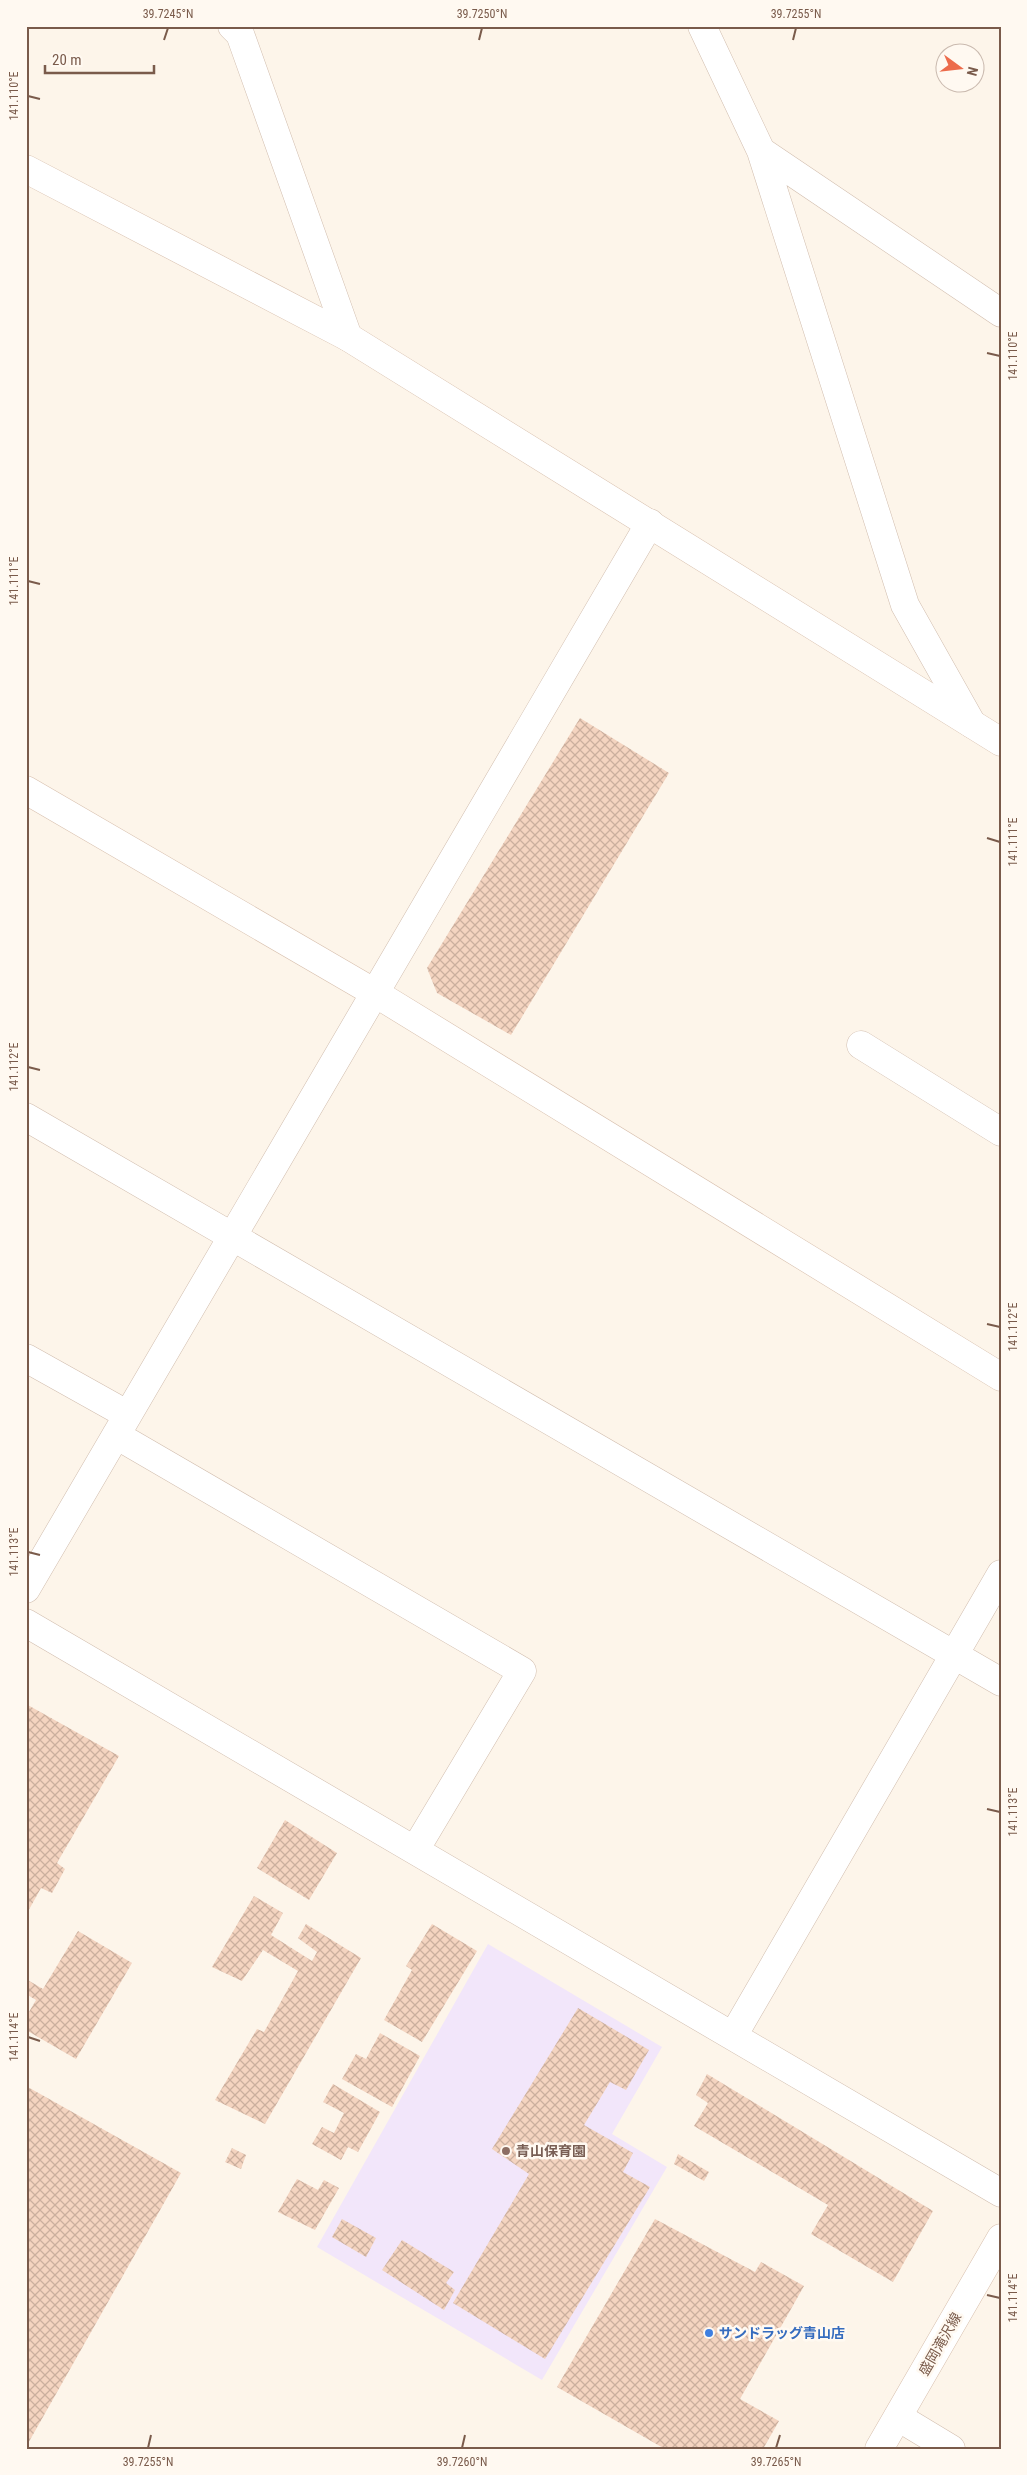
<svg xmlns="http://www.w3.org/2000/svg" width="1027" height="2475" font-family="'Roboto Condensed','Noto Sans JP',sans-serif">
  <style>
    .education { fill: #f2e6fa }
    .building { fill: url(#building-cross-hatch) }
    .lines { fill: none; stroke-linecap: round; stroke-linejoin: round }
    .street-casing { stroke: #d1bdae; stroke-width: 29 }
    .secondary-casing { stroke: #d7bfad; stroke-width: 29 }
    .street { stroke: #fff; stroke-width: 28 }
    .secondary { stroke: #fff; stroke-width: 28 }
    .ticks { fill: none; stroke: #7a5b4b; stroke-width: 2 }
    .education-dot { fill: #8d6e63; stroke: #fff9f1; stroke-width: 2 }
    .shop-dot { fill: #3f7fe0; stroke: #fff9f1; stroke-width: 2 }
    .labels { text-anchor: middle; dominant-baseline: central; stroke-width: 5; stroke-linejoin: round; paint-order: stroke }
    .education-label { font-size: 14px; font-weight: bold; fill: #785e54; stroke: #fff9f1; text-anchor: start }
    .shop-label { font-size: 14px; font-weight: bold; fill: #366cbe; stroke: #fff9f1; text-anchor: start }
    .street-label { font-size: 14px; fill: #7a5b4b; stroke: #fff9f1 }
    .neatline { fill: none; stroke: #7a5b4b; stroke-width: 2 }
    .ticks-label { font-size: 12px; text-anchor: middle; fill: #7a5b4b }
  </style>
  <defs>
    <pattern id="building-cross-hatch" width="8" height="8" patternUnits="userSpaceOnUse" patternTransform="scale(1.25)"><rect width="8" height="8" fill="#f4d4c0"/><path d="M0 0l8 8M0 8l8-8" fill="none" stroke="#cbaf9e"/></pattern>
  </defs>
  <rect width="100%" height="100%" fill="#fdf5ea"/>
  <path class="education" d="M488 1944 662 2047 612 2134 667 2167 542 2380 317 2247Z"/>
  <path class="building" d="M580 718 669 773 511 1035 437 993 427 968Z
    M26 1704 119 1756 57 1863 65 1869 52 1893 41 1888 26 1915Z
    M285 1820 337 1853 309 1900 257 1868Z
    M254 1896 283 1913 271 1935 312 1961 317 1952 298 1938 306 1924 361 1958 265 2124 215 2100 257 2029 264 2032 298 1971 263 1950 242 1981 212 1967Z
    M432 1924 477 1951 422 2042 384 2020 412 1970 406 1966Z
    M78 1931 132 1963 76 2059 26 2030V2017L36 2000 26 1994V1979L43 1989Z
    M578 2008 649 2050 626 2090 610 2082 584 2125 633 2153 623 2172 650 2187 545 2359 453 2303 529 2174 492 2149Z
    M380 2033 420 2056 392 2107 342 2079 356 2054 366 2059Z
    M707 2074 933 2211 893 2282 811 2234 828 2205 694 2126 708 2103 696 2095Z
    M333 2084 380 2112 358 2152 348 2147 341 2160 312 2144 322 2127 334 2133 344 2113 323 2102Z
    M26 2086 181 2173 26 2447Z
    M232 2148 246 2155 241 2169 225 2162Z
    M678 2154 709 2172 704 2181 674 2164Z
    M297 2179 318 2190 324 2180 339 2188 315 2230 278 2212Z
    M342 2219 376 2238 366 2257 332 2237Z
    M655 2219 755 2272 761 2262 804 2286 740 2399 779 2421 763 2449H665L557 2387Z
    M402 2240 454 2272 446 2283 455 2290 444 2310 382 2270Z"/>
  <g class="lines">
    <defs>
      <path id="street" d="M232 26 240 34 348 337
        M702 26 761 151 905 605 972 724
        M761 151 1001 313
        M861 1045 1001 1132
        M26 1117 1001 1682
        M26 1358 128 1415
        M116 1435 522 1671 415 1850
        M26 1589 650 523
        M26 1623 1001 2193
        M733 2036 1001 1574
        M898 2417 951 2449"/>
      <path id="secondary" d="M26 169 348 337 1001 742
        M26 790 375 993 1001 1377
        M879 2449 1001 2238"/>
    </defs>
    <use href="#street" class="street-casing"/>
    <use href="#secondary" class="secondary-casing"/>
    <use href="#street" class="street"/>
    <use href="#secondary" class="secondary"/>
  </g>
  <path class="ticks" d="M164 40 168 28M479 40 482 28M793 40 796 28M28 96 40 99M987 353 1000 356M28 581 40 584M987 838 1000 842M28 1067 40 1070M987 1324 1000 1327M28 1552 40 1555M987 1809 1000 1812M28 2037 40 2041M987 2295 1000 2298M148 2448 151 2435M462 2448 465 2435M776 2448 780 2435"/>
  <circle class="education-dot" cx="506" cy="2151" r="5"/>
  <circle class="shop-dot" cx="709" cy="2333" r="5"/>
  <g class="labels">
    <g class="education-label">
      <text x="516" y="2151">青山保育園</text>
    </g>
    <g class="shop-label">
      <text x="719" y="2333">サンドラッグ青山店</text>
    </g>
    <g class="street-label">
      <text transform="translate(940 2344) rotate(-60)">盛岡滝沢線</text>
    </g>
  </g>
  <rect width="1027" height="2475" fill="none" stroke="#fff9f1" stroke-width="55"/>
  <g transform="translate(960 68) rotate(105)"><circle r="24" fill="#fff9f1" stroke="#cabaaf"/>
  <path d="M0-4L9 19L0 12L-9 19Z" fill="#ec6b4b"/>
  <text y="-8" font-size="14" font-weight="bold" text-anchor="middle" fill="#7a5b4b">N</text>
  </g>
  <path d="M45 65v8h109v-8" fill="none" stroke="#7a5b4b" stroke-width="2.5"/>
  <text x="52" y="65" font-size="15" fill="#7a5b4b" stroke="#fff9f1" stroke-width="4" paint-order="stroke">20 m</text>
  <rect x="28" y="28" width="972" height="2420" class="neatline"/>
  <g class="ticks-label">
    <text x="168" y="18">39.7245°N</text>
    <text x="482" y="18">39.7250°N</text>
    <text x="796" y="18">39.7255°N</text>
    <text transform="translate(14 96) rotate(-90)" y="4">141.110°E</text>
    <text transform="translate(1013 356) rotate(-90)" y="4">141.110°E</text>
    <text transform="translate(14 581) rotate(-90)" y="4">141.111°E</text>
    <text transform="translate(1013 842) rotate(-90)" y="4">141.111°E</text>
    <text transform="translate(14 1067) rotate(-90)" y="4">141.112°E</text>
    <text transform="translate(1013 1327) rotate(-90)" y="4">141.112°E</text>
    <text transform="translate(14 1552) rotate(-90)" y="4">141.113°E</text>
    <text transform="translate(1013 1812) rotate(-90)" y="4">141.113°E</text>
    <text transform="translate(14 2037) rotate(-90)" y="4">141.114°E</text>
    <text transform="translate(1013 2298) rotate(-90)" y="4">141.114°E</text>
    <text x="148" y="2466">39.7255°N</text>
    <text x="462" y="2466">39.7260°N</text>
    <text x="776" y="2466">39.7265°N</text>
  </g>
</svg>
